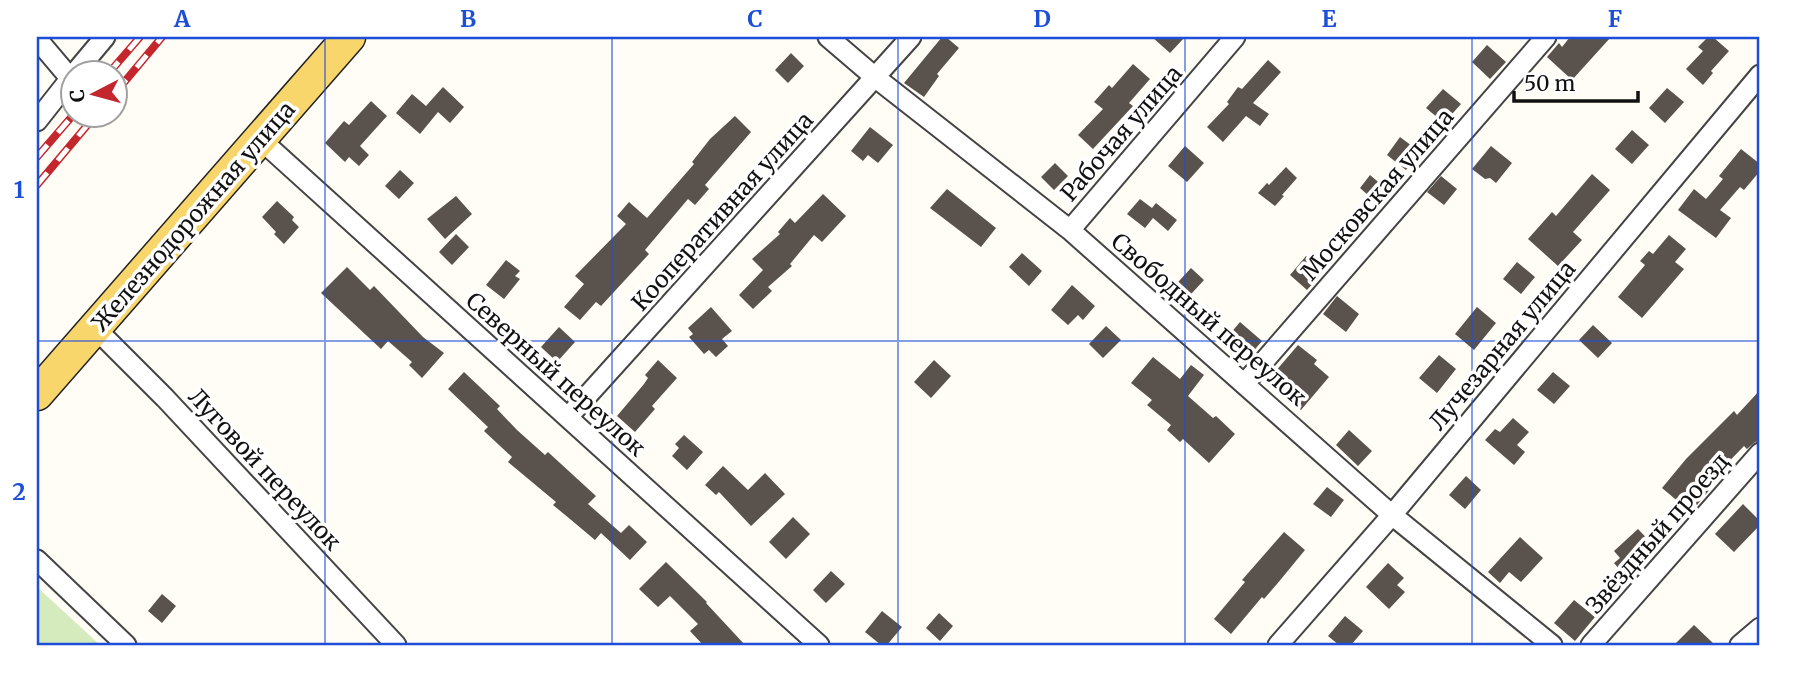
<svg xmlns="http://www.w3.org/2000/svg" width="1797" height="682" font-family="Merriweather,serif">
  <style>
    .green { fill: #d5ebbd }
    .building { fill: #5a524d }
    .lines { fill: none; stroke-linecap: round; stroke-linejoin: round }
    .street-casing { stroke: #444; stroke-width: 23 }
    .primary-casing { stroke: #222; stroke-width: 35 }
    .street { stroke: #fff; stroke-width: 19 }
    .primary { stroke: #f9d66b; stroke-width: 32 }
    .rail-casing { stroke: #c4262e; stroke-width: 8 }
    .rail { stroke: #fff; stroke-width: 5; stroke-dasharray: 16; stroke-linecap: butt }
    .grid { fill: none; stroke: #1d4ed8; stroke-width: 2; stroke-opacity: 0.55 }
    .labels { text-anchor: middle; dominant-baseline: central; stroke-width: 7; stroke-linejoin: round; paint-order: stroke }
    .street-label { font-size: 23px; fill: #111; stroke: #fff }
    .neatline { fill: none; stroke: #1d4ed8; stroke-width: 2.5 }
    .grid-label { font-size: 23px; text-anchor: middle; font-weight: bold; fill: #1d4ed8 }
  </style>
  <rect width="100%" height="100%" fill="#fffdf5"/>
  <path class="green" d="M37 587 100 645H37Z"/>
  <path class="building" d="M942 37H946L959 48 937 74 939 76 924 97 904 83Z
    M1152 37H1185L1170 53Z
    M1570 37H1611L1572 80 1547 57 1559 43 1562 47Z
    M1708 37H1713L1729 51 1711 71 1713 73 1703 85 1686 69 1703 51 1698 47Z
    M1487 45 1506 62 1490 79 1472 62Z
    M791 53 804 66 788 83 775 70Z
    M1268 60 1281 72 1253 103 1269 114 1260 126 1246 116 1223 142 1207 127 1229 104 1227 102 1238 87 1242 89Z
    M1133 64 1150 79 1129 103 1133 106 1093 149 1078 135 1103 109 1094 102 1109 85 1112 88Z
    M443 87 464 107 450 123 438 112 420 134 396 113 412 94 426 106Z
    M1667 88 1684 102 1665 123 1649 108Z
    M1443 89 1461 104 1444 123 1426 108Z
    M371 101 387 116 360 146 369 155 359 166 349 157 345 162 325 143 344 121 349 125Z
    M735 116 751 132 705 185 709 189 695 205 688 199 645 250 649 254 601 306 596 302 580 320 564 307 584 284 575 276 626 224 617 216 629 202 647 218 694 164 692 162 710 139Z
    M870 127 893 145 878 163 868 155 863 161 851 151Z
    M1632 130 1649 145 1632 164 1615 149Z
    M1400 137 1420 152 1406 170 1387 155Z
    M1185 146 1204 163 1187 182 1168 166Z
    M1491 146 1512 163 1496 183 1490 178 1485 179 1472 169Z
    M1741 149 1760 164V171L1744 190 1740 187 1720 210 1731 218 1716 238 1678 210 1694 189 1706 199 1723 179 1719 176Z
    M1055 163 1068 176 1054 190 1041 177Z
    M1286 167 1297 178 1282 195 1284 196 1275 206 1258 193 1267 183 1269 185Z
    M400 170 414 183 399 199 385 186Z
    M1592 174 1610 190 1573 232 1582 240 1558 266 1528 239 1552 212 1556 216Z
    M1370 175 1389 191 1378 204 1360 188Z
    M1441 176 1457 189 1444 205 1427 192Z
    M947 189 996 228 981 247 930 208Z
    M823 194 846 216 822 242 814 235 790 264 792 266 768 287 772 291 753 309 739 295 763 270 752 259 780 234 778 232 790 218 795 223Z
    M456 196 472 214 445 239 427 219Z
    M1140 199 1152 208 1156 203 1177 220 1168 231 1153 218 1145 228 1127 214Z
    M277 201 294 217 292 220 299 227 284 244 274 234 276 232 262 217Z
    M456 234 469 247 452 265 439 252Z
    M1669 235 1686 249 1675 262 1684 269 1642 318 1618 297 1645 265 1640 261 1649 251 1653 254Z
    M1022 253 1042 271 1029 286 1009 267Z
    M1306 256 1324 271 1307 290 1290 275Z
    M506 260 520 271 515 276 520 279 504 299 486 285Z
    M1517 262 1535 277 1521 294 1503 279Z
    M347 267 370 290 374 286 423 337 444 353 422 378 409 365 412 362 388 341 381 349 321 293Z
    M1191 268 1204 280 1181 305 1168 293Z
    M1072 285 1095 306 1083 320 1078 315 1068 325 1051 310Z
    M1337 296 1359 314 1346 332 1323 314Z
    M711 307 732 331 722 339 728 346 716 357 709 350 704 354 689 337 693 334 688 328Z
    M1477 307 1496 323 1474 350 1455 334Z
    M1240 322 1262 341 1246 360 1224 341Z
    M1593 325 1612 343 1598 358 1579 340Z
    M1106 326 1121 340 1103 358 1089 344Z
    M559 327 575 342 557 362 541 347Z
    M1298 345 1317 360 1314 364 1329 377 1301 410 1289 399 1291 397 1269 379Z
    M1439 355 1456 369 1437 393 1419 378Z
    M1153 357 1180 379 1191 365 1204 375 1188 396 1213 418 1216 416 1235 434 1209 463 1183 439 1180 442 1167 430 1171 425 1147 405 1152 400 1131 383Z
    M658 360 677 378 652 406 655 409 635 432 617 416 644 384 648 378 645 375Z
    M934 360 951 376 931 398 914 382Z
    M464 372 500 406 497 409 517 430 545 455 548 452 596 496 588 504 621 533 629 525 647 542 630 560 601 533 595 540 570 519 553 505 556 502 508 462 512 457 484 431 488 427 448 389Z
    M1553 372 1570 386 1554 404 1537 390Z
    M1760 390V441L1755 442 1747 449 1744 446 1711 480 1715 483 1697 505 1694 502 1687 509 1662 488 1686 459 1734 411 1737 415Z
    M1513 418 1529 432 1517 445 1525 452 1514 465 1485 440 1495 429 1500 432Z
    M1349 430 1372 451 1358 466 1336 445Z
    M684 435 703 452 687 470 672 456 679 448 675 444Z
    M723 466 748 490 765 473 785 494 751 526 719 492 716 495 705 485Z
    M1466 476 1481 490 1465 509 1449 495Z
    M1327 487 1344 500 1331 517 1313 504Z
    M1743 504 1760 521V525L1734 552 1715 534Z
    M793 517 810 534 786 559 769 542Z
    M1638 529 1657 549 1626 577 1614 563 1620 558 1614 551Z
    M1284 532 1305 550 1277 584 1264 599 1262 597 1231 634 1214 619 1245 582 1242 580Z
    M1520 537 1543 558 1521 582 1509 572 1500 583 1488 572Z
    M666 562 707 602 706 603 745 645H703L690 631 698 624 670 596 658 607 639 589Z
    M1388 563 1404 578 1397 585 1405 592 1389 609 1366 587Z
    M831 571 845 584 826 603 813 590Z
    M162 594 176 606 162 623 148 611Z
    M1574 600 1595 617 1575 641 1554 623Z
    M882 611 902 627 887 645H881L865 632Z
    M939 613 953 626 940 641 926 628Z
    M1345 616 1363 631 1351 645H1339L1328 636Z
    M1694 625 1715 645H1674Z"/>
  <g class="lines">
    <defs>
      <path id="street" d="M828 37 876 78 1070 230 1392 515 1552 645
        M37 39 70 78
        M74 74 105 37
        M37 121 74 74
        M260 139 819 645
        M1070 230 1235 37
        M95 328 165 398 396 645
        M1245 383 1546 37
        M568 417 911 37
        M37 560 126 645
        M1278 645 1392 515 1760 75
        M1591 645 1760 453
        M1740 645 1760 628"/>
      <path id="primary" d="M37 394 349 37"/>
    </defs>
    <use href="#street" class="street-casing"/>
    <use href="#primary" class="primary-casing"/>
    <use href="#street" class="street"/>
    <use href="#primary" class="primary"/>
    <defs>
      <path id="rail" d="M108 74 140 37
        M116 92 162 37
        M37 157 74 114
        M37 185 95 116"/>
    </defs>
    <use href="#rail" class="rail-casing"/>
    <use href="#rail" class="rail"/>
  </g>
  <path class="grid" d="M325 37V645M612 37V645M898 37V645M1185 37V645M1472 37V645M37 341H1760"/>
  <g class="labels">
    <g class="street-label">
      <text transform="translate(1121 133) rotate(-49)">Рабочая улица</text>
      <text transform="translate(1377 194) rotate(-49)">Московская улица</text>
      <text transform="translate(722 211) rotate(-48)">Кооперативная улица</text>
      <text transform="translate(193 216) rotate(-49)">Железнодорожная улица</text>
      <text transform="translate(1209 319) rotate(41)">Свободный переулок</text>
      <text transform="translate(1502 345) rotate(-50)">Лучезарная улица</text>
      <text transform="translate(556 374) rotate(42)">Северный переулок</text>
      <text transform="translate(265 469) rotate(47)">Луговой переулок</text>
      <text transform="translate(1657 533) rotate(-49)">Звёздный проезд</text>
    </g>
  </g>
  <rect width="1797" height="682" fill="none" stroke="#ffffff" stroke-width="77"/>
  <g transform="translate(94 94) rotate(264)"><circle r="33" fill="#ffffff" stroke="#a0a0a0" stroke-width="2"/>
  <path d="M0-5L12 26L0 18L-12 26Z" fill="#c4262e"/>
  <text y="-10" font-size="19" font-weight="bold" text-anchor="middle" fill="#111111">С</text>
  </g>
  <path d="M1514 91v10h124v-10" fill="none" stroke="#111111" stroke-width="3.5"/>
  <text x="1524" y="91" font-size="21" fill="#111111" stroke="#ffffff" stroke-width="5" paint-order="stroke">50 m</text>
  <rect x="38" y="38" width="1720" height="606" class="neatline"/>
  <g class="grid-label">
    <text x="182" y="27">A</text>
    <text x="468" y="27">B</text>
    <text x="755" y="27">C</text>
    <text x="1042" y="27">D</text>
    <text x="1329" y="27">E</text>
    <text x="1615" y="27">F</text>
    <text x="19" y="198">1</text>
    <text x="19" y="500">2</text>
  </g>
</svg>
